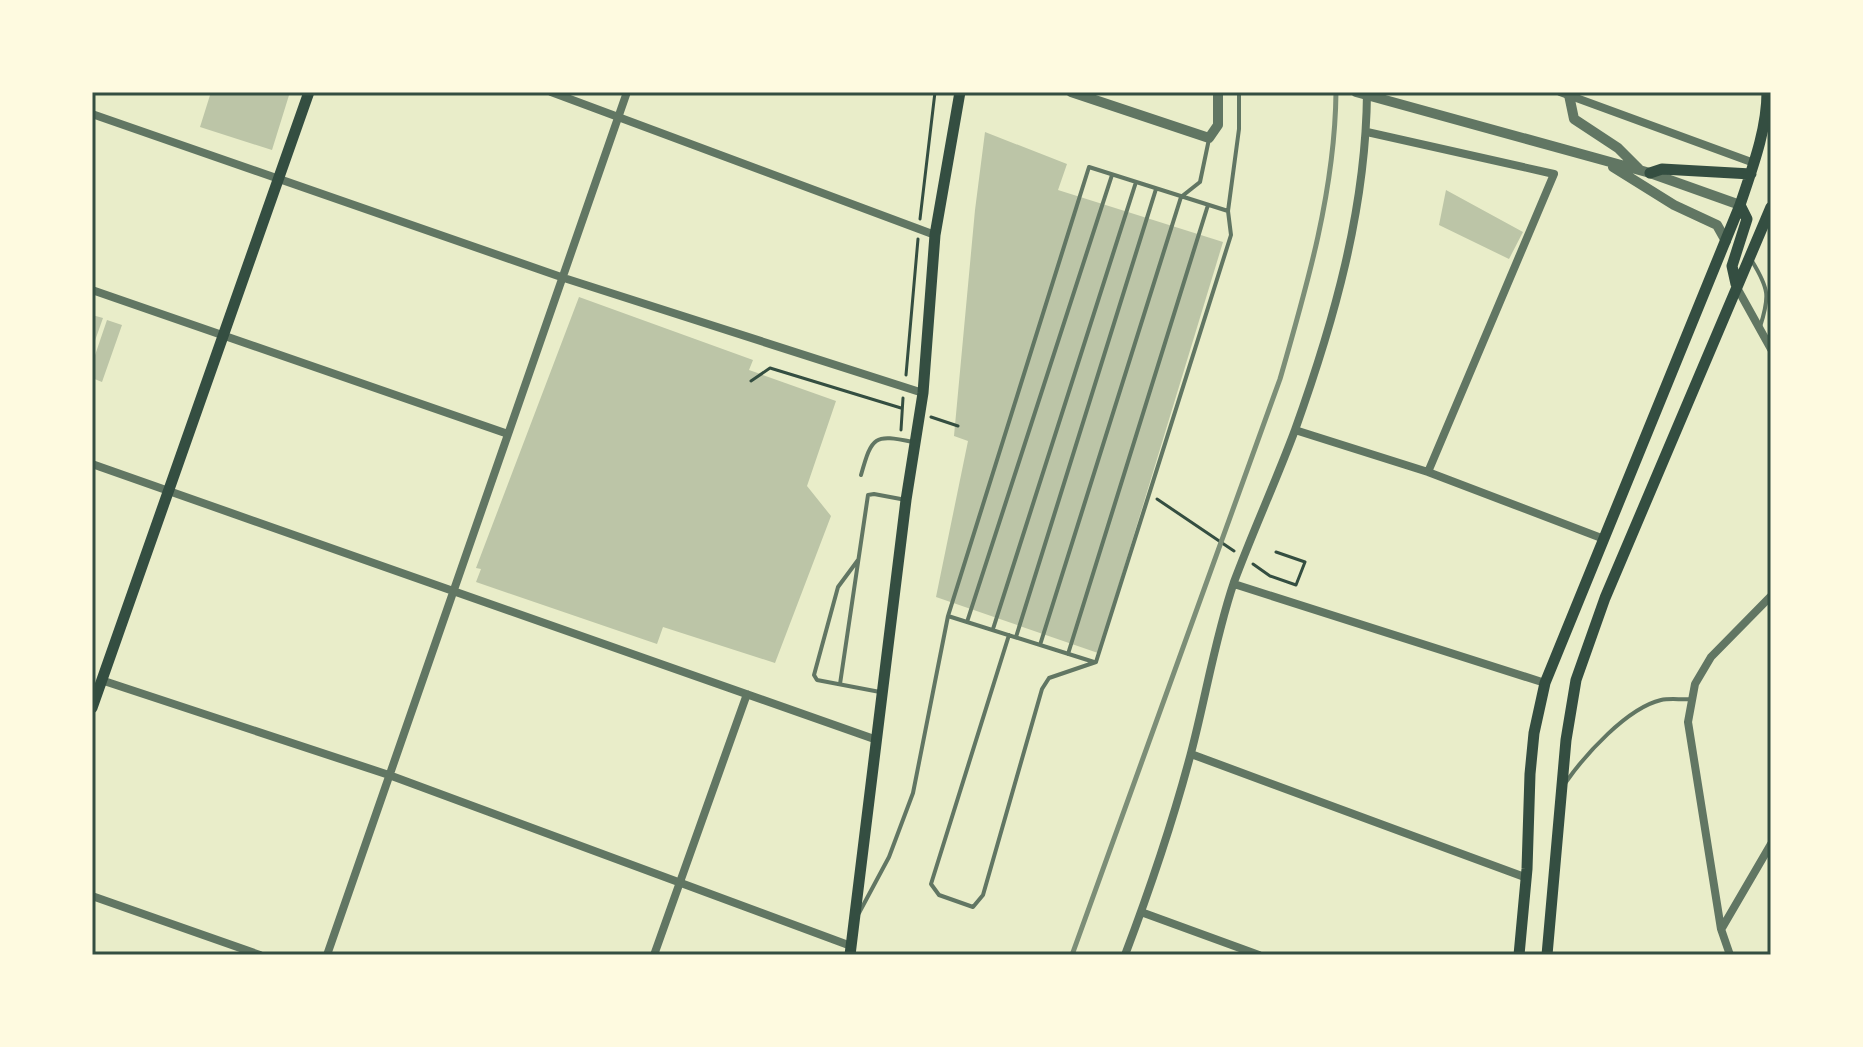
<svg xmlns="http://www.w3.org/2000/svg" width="1863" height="1047" font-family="'Open Sans',sans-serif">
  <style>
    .building { fill: #bcc5a7 }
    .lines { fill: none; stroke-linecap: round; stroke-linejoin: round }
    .path { stroke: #344e41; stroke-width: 3 }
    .service { stroke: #617663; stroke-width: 4 }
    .minor { stroke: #617663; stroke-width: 8 }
    .tertiary { stroke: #617663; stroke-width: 10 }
    .secondary { stroke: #344e41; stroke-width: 11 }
    .rail { stroke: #7c8e77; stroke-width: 5 }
    .neatline { fill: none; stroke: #344e41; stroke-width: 3 }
  </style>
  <rect width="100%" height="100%" fill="#e9edc9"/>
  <path class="building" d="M211 92H290L272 150 200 127Z
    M985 132 1067 164 1058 190 1223 242 1098 653 936 597 968 441 954 436 975 210Z
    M1446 190 1523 232 1509 259 1439 225Z
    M579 297 753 360 749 370 836 401 807 486 831 516 775 663 663 627 657 644 476 582 481 569 476 568Z
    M92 315 103 318 92 349Z
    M107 320 122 325 102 382 92 378V364Z"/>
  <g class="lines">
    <path class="path" d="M920 219 935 92
      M906 375 918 239
      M751 381 770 368 901 408
      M931 417 958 426
      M901 430 903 398
      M1157 499 1234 551
      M1253 564 1270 576 1296 585 1305 562 1276 552"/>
    <path class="service" d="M1752 261C1769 289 1770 296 1760 327
      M861 475C872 436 874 434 913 442
      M858 560 838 587 814 675 817 680 880 692
      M948 616 1094 662
      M967 622 1112 175
      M993 629 1136 182
      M1009 635 931 884 939 895 973 907 983 895 1042 689 1049 678 1096 662
      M1016 637 1156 189
      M1040 645 1181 197 1200 182 1209 139
      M1068 654 1208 205
      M1096 662 1231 235 1228 211 1239 129V92
      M840 684 868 495 874 494 906 500
      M1566 782C1585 755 1627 708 1661 700 1670 698 1682 700 1692 699
      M859 913 889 857 913 793 948 616 1089 167 1228 211"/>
    <path class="minor" d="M551 92 935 235
      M1560 92 1754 163
      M92 114 564 278 923 393
      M1367 132 1554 174 1428 472
      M1736 286 1771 349
      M92 290 508 434
      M1295 430 1428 472 1604 539
      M92 464 877 740
      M1234 584 1545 683
      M101 680 389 775 851 946
      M1191 754 1527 878
      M92 896 260 955
      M1141 912 1259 955
      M1722 928 1771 844
      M327 955 627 92
      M654 955 747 694
      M1125 955C1150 889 1173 821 1191 753 1206 696 1215 638 1234 582 1253 531 1276 481 1295 430 1334 321 1366 209 1367 93
      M1730 955 1721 929 1688 722 1695 684 1711 657 1771 596"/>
    <path class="tertiary" d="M1071 92 1209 138 1218 125V92
      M1356 92 1650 173 1740 205
      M1569 95 1574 119 1618 148 1639 169
      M1613 167 1674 205 1717 225 1726 241"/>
    <path class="secondary" d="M1650 173 1662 169 1751 174
      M1736 284 1732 266 1747 219 1740 205
      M92 708 309 92
      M850 955 906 500 923 393 935 235 960 92
      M1519 955 1527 869 1530 774 1534 733 1545 683 1740 205C1752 169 1767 130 1767 92
      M1547 955 1566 740 1576 680 1605 598 1771 207"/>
    <path class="rail" d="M1072 955 1280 379C1307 286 1335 190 1336 92"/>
  </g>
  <rect width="1863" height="1047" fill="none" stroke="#fefae0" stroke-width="188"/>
  <rect x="94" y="94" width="1675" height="859" class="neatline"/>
</svg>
